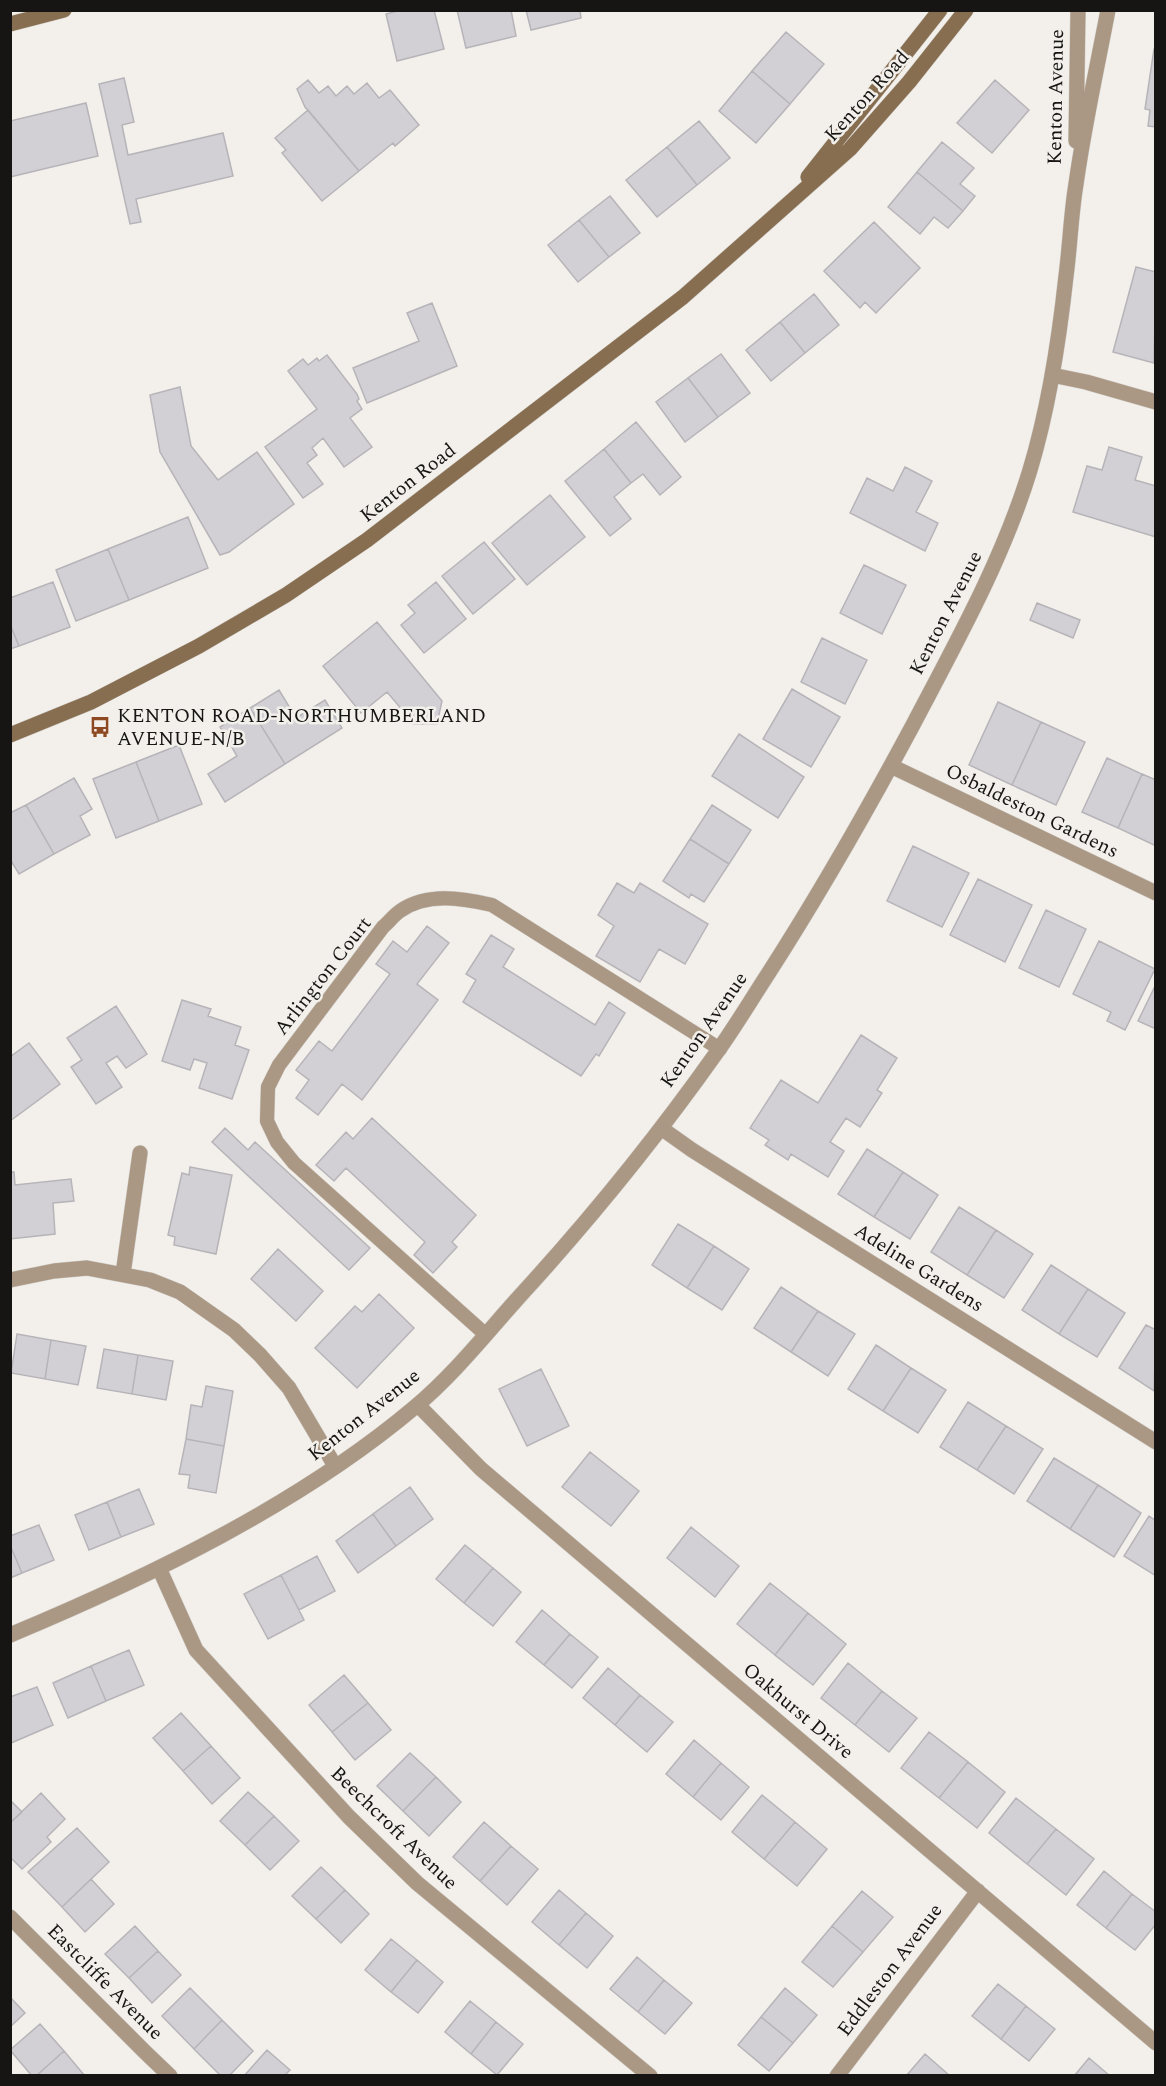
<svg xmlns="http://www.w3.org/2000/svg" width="1166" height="2086" font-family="Spectral,serif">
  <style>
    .building { fill: #d2d0d4; stroke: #b7b4b9; stroke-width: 1.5 }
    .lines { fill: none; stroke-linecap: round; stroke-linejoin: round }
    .lane-casing { stroke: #d0cdc8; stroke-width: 15 }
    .street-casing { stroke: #d0cdc8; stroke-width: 16 }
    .secondary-casing { stroke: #d0cdc8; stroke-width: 16 }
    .lane { stroke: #ab9884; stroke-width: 14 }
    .street { stroke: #ab9884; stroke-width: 15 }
    .secondary { stroke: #886e50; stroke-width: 15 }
    .labels { text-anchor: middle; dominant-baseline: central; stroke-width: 5; stroke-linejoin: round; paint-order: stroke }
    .street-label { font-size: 20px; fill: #161513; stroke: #f3f0eb }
    .poi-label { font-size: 20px; fill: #161513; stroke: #f3f0eb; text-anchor: start }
  </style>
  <rect width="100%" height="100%" fill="#f3f0eb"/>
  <path class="building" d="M401 10H434L444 49 397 61 386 14Z
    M457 10H511L516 36 466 48Z
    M526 10H580L581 18 531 30Z
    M786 32 824 64 790 104 752 71Z
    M1154 49H1156V127L1148 126 1150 110 1145 109Z
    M752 71 790 104 756 143 719 111Z
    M124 78 134 122 122 125 128 155 223 133 233 176 136 199 141 222 130 224 99 84Z
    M308 80 319 93 328 86 336 96 347 86 354 94 367 83 379 98 390 90 419 125 395 146 393 143 359 171 305 107 297 89Z
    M995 80 1029 110 992 153 957 123Z
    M86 103 98 156 10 177V121Z
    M308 110 359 171 322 201 282 153 286 150 275 138Z
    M699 121 730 158 697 185 667 147Z
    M942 142 974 168 960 184 975 196 963 211 917 172Z
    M667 147 697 185 657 217 626 180Z
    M917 172 963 211 948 228 934 217 920 234 888 207Z
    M610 196 640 233 609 257 579 220Z
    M579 220 609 257 578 282 548 245Z
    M874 222 920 268 876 313 865 302 860 308 824 271Z
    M1136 267 1156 272 1154 363 1113 352Z
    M814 294 839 325 805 353 780 322Z
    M432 303 457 366 367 403 353 368 419 341 407 313Z
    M780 322 805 353 771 381 746 350Z
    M721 354 750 393 718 417 688 378Z
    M327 355 357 394 359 399 357 401 362 409 350 418 372 447 344 467 323 438 312 448 317 455 307 463 323 484 303 498 265 447 317 409 288 371 303 359 308 365 317 358 319 361Z
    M688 378 718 417 685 442 656 402Z
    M180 387 191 446 218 480 257 452 294 504 229 552 220 555 160 452 150 395Z
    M636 422 681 477 660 495 643 474 631 483 604 449Z
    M1109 447 1142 457 1135 480 1156 486V537L1073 512 1087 466 1102 470Z
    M604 449 631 483 614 497 631 519 610 536 565 481Z
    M905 467 932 481 916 512 938 523 925 551 850 513 867 478 893 491Z
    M550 495 585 537 527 585 492 543Z
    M188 517 208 568 129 600 108 549Z
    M484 542 515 579 473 614 442 576Z
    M108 549 129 600 76 621 56 570Z
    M864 565 906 585 882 634 840 613Z
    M53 582 70 627 19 646 10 624V598Z
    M436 582 466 619 424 653 401 625 415 613 408 605Z
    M1037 603 1080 620 1073 638 1030 620Z
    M377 622 442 701 437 724H414L387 692 361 713 323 666Z
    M10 624 19 646 10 649Z
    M822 638 867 660 845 704 801 682Z
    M792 689 840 717 811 767 763 739Z
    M279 690 296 718 325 700 342 728 285 764 250 708Z
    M998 702 1041 722 1012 785 969 765Z
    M250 708 285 764 225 802 208 774 237 756 220 727Z
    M1041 722 1085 742 1056 805 1012 785Z
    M739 734 804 777 778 818 712 776Z
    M179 745 202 804 159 821 136 762Z
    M1107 758 1142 774 1118 828 1082 812Z
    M136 762 159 821 116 838 93 779Z
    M1142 774 1156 780V841L1154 845 1118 828Z
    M74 778 92 809 80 816 90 835 54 854 26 805Z
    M26 805 54 854 19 874 10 859V813Z
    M712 805 751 830 729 864 690 839Z
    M690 839 729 864 704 902 691 894 689 898 663 881Z
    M913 846 969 873 942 927 887 901Z
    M978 879 1032 905 1005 962 950 935Z
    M617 883 634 893 640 883 708 924 685 964 659 949 640 982 596 956 614 926 598 915Z
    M1046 910 1086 929 1059 987 1019 968Z
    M427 926 449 943 417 984 438 1000 362 1100 342 1084 318 1115 296 1098 309 1080 296 1070 319 1041 332 1051 390 974 376 964 393 941 407 952Z
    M491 935 514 949 503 967 595 1025 609 1002 625 1013 599 1056 596 1054 581 1076 463 1002 476 980 466 974Z
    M1099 941 1155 969 1125 1030 1107 1021 1111 1012 1073 994Z
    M1156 984V1029L1138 1021Z
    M182 1000 211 1009 208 1016 241 1027 235 1045 249 1050 232 1099 199 1088 207 1063 194 1059 190 1070 162 1061Z
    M116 1006 147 1054 126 1068 117 1056 106 1063 122 1087 96 1104 71 1067 82 1060 67 1038Z
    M861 1035 897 1058 877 1090 882 1093 860 1127 846 1118 830 1142 844 1151 828 1177 791 1154 788 1160 765 1145 769 1140 750 1128 781 1080 818 1103Z
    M29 1043 60 1084 10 1121V1057Z
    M372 1118 476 1215 452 1242 457 1247 433 1273 414 1255 425 1242 346 1168 334 1181 316 1165 346 1132 353 1139Z
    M225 1128 248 1150 255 1142 370 1248 349 1270 212 1142Z
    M867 1149 903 1172 874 1217 838 1194Z
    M190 1167 232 1175 216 1254 174 1245 175 1237 168 1235 182 1173 189 1175Z
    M10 1172H14L15 1185 71 1179 74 1201 53 1203 55 1234 10 1239Z
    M903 1172 938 1195 910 1239 874 1217Z
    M959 1207 996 1230 967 1275 931 1252Z
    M678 1224 714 1246 687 1288 652 1265Z
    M996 1230 1033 1254 1004 1298 967 1275Z
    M714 1246 749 1269 722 1310 687 1288Z
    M278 1249 323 1291 296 1321 251 1279Z
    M1051 1265 1088 1289 1059 1334 1022 1310Z
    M781 1287 818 1311 791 1352 754 1328Z
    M1088 1289 1125 1313 1097 1357 1059 1334Z
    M379 1294 414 1328 357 1388 315 1348 355 1306 362 1312Z
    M818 1311 855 1334 828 1376 791 1352Z
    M1146 1325 1156 1330 1154 1391 1119 1368Z
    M17 1334 51 1340 45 1379 11 1373Z
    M51 1340 86 1346 78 1385 45 1379Z
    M876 1345 911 1368 883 1411 848 1389Z
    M104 1349 138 1355 132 1394 97 1388Z
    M138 1355 173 1361 166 1400 132 1394Z
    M911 1368 946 1390 918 1433 883 1411Z
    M541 1369 569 1426 527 1446 499 1389Z
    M206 1386 233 1391 224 1446 186 1439 191 1405 202 1407Z
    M968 1402 1006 1426 977 1470 940 1447Z
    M1006 1426 1043 1449 1014 1494 977 1470Z
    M186 1439 224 1446 216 1493 188 1488 190 1475 179 1474Z
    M590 1452 639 1491 611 1526 562 1487Z
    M1054 1458 1098 1485 1070 1529 1027 1501Z
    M1098 1485 1141 1513 1114 1557 1070 1529Z
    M410 1487 433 1519 396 1546 373 1514Z
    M139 1489 154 1524 121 1537 107 1502Z
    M107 1502 121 1537 89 1550 75 1515Z
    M373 1514 396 1546 358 1573 336 1541Z
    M1149 1516 1156 1521V1576L1124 1556Z
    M39 1525 54 1560 22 1573 10 1545V1536Z
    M691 1527 739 1566 715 1597 667 1558Z
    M10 1545 22 1573 10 1578Z
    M465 1545 493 1568 464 1603 436 1579Z
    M317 1556 335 1591 299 1610 281 1575Z
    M493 1568 521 1592 493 1626 464 1603Z
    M281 1575 304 1620 268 1639 244 1594Z
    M770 1583 808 1613 775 1655 737 1624Z
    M542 1610 570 1634 544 1665 516 1642Z
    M808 1613 846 1644 813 1685 775 1655Z
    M570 1634 598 1657 572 1688 544 1665Z
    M129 1650 144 1685 106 1701 91 1666Z
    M848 1663 882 1691 855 1725 821 1698Z
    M91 1666 106 1701 68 1718 53 1683Z
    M608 1668 640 1695 615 1725 583 1698Z
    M344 1675 368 1703 332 1732 309 1705Z
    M37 1687 53 1725 11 1743 10 1697Z
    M882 1691 917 1718 889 1752 855 1725Z
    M640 1695 673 1722 647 1752 615 1725Z
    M368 1703 391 1730 355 1760 332 1732Z
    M181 1713 211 1746 183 1771 153 1738Z
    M929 1732 968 1762 939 1798 901 1768Z
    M694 1740 721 1763 693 1797 666 1774Z
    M211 1746 240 1778 212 1804 183 1771Z
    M410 1753 436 1777 403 1811 377 1786Z
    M968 1762 1005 1792 977 1828 939 1798Z
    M721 1763 749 1787 721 1820 693 1797Z
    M436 1777 461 1802 429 1836 403 1811Z
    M248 1792 274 1816 245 1845 220 1821Z
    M41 1793 65 1819 47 1837 51 1842 22 1869 10 1857V1823Z
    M762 1795 795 1822 764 1859 732 1832Z
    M1016 1798 1056 1829 1027 1864 989 1833Z
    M10 1800 22 1812 10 1823Z
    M274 1816 299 1841 270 1870 245 1845Z
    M484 1822 511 1846 480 1881 453 1857Z
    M795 1822 827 1849 797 1886 764 1859Z
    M77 1828 109 1862 62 1907 28 1872Z
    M1056 1829 1094 1859 1066 1895 1027 1864Z
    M511 1846 538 1869 507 1905 480 1881Z
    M321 1867 345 1890 316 1919 292 1896Z
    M1104 1871 1132 1894 1106 1928 1077 1905Z
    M91 1879 114 1904 85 1932 62 1907Z
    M345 1890 369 1914 341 1943 316 1919Z
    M559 1890 586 1913 559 1945 532 1922Z
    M862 1891 893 1917 863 1952 832 1926Z
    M1132 1894 1156 1912V1924L1135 1950 1106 1928Z
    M586 1913 613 1936 587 1968 559 1945Z
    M135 1926 158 1951 129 1978 105 1954Z
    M832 1926 863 1952 833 1987 802 1962Z
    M391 1939 417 1960 391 1992 365 1970Z
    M158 1951 181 1975 152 2003 129 1978Z
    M637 1957 664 1980 638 2012 610 1989Z
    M417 1960 443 1982 418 2013 391 1992Z
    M664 1980 692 2003 665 2034 638 2012Z
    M998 1984 1026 2006 1001 2039 972 2016Z
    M190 1988 222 2020 194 2049 162 2016Z
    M785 1988 817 2015 793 2043 761 2017Z
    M10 1997 25 2013 10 2027Z
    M470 2001 496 2022 471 2054 445 2032Z
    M1026 2006 1055 2029 1029 2061 1001 2039Z
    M761 2017 793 2043 769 2071 738 2045Z
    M222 2020 253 2051 229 2076H221L194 2049Z
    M496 2022 523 2044 497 2075 471 2054Z
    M40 2024 64 2051 36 2076H32L10 2050Z
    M267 2050 290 2070 284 2076H244Z
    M64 2051 85 2076H36Z
    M925 2054 950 2076H906Z
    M1089 2058 1110 2076H1074Z"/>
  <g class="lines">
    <defs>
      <path id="lane" d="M485 1334 294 1163 277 1142 267 1121 268 1087 279 1065 383 927C389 922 394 915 400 911 427 892 462 898 492 905L720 1049"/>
      <path id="street" d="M1076 141 1078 10
        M1052 375 1086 382 1156 402
        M891 766 1156 893
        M661 1128 692 1150 1156 1442
        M123 1274 140 1153
        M10 1280 54 1271 87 1268 150 1280 180 1292 234 1330 260 1355 289 1388 335 1466
        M418 1405 481 1469 1156 2043
        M159 1568 196 1650 349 1817 417 1883 650 2076
        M10 1635C149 1577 300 1504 415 1407 457 1372 492 1326 529 1286 596 1212 659 1134 717 1052 735 1027 751 1000 768 974 820 893 868 809 914 723 957 641 1003 559 1030 470 1049 407 1059 341 1066 276 1070 246 1071 214 1076 184 1084 126 1097 68 1108 10
        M10 1917 145 2052 170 2076
        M837 2076 978 1891"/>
      <path id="secondary" d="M10 24 64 10
        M808 177 940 10
        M10 735 91 702 199 646 286 595 367 540 683 297 850 149 909 82 966 10"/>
    </defs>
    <use href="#lane" class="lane-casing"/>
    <use href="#street" class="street-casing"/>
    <use href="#secondary" class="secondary-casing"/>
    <use href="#lane" class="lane"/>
    <use href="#street" class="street"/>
    <use href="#secondary" class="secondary"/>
  </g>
  <defs>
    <symbol id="bus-bare" viewBox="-9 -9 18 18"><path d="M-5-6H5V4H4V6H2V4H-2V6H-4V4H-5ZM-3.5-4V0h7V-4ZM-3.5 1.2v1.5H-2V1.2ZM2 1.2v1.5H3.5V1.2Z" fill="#8f4922" stroke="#f3f0eb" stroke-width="2.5" paint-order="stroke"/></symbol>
  </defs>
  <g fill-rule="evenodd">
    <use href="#bus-bare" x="85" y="712" width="30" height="30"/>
  </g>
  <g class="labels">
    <g class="street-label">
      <text transform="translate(867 96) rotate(-48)">Kenton Road</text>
      <text transform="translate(1056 97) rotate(-89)">Kenton Avenue</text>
      <text transform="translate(408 483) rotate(-38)">Kenton Road</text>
      <text transform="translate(946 613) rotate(-63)">Kenton Avenue</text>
      <text transform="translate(1032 811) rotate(26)">Osbaldeston Gardens</text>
      <text transform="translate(323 976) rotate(-52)">Arlington Court</text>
      <text transform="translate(704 1030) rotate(-55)">Kenton Avenue</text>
      <text transform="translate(919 1268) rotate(32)">Adeline Gardens</text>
      <text transform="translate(364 1415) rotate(-38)">Kenton Avenue</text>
      <text transform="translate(798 1711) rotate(40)">Oakhurst Drive</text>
      <text transform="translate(394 1828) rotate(44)">Beechcroft Avenue</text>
      <text transform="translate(890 1970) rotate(-53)">Eddleston Avenue</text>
      <text transform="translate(105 1982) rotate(45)">Eastcliffe Avenue</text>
    </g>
    <g class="poi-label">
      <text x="117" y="716">KENTON ROAD-NORTHUMBERLAND<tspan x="117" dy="23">AVENUE-N/B</tspan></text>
    </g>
  </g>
  <rect width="1166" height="2086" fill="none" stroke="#161513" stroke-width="24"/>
</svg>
